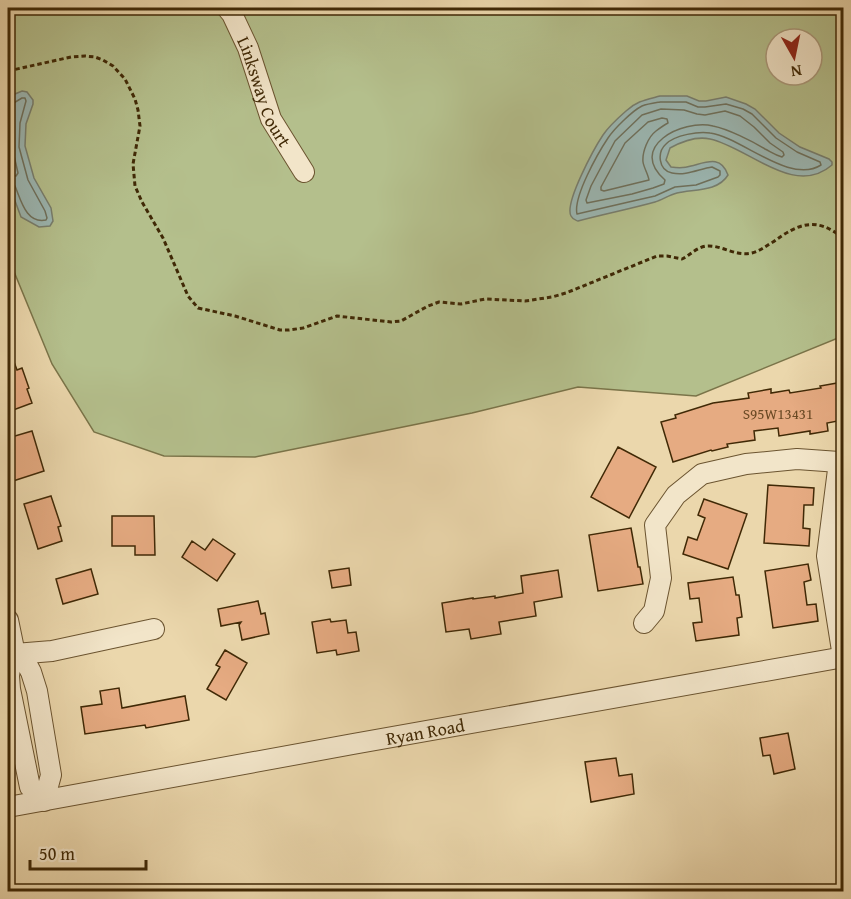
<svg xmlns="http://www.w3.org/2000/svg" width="851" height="899" font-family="'Gentium Book Plus',serif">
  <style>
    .green { fill: #b4bf8c; stroke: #7a7449; stroke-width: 1.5; fill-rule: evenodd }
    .water { fill: #9bb7b3; stroke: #777e6e; stroke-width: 1.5 }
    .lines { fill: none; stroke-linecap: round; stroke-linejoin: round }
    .shore { stroke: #6e705c; stroke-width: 1.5 }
    .building { fill: #e6ab82; stroke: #402906; stroke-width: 1.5 }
    .minor-casing { stroke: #6b5430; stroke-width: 22 }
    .path { stroke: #402906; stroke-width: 3; stroke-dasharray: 4.5 3; stroke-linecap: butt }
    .minor { stroke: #f2e5c9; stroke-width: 20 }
    .labels { text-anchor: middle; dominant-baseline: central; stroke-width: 4.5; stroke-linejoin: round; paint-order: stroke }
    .number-label { font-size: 15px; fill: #6a4a25 }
    .street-label { font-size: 18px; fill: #402906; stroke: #f2e5c9 }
  </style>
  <rect width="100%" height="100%" fill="#ebd7ac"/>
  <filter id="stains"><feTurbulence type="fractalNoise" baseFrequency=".00333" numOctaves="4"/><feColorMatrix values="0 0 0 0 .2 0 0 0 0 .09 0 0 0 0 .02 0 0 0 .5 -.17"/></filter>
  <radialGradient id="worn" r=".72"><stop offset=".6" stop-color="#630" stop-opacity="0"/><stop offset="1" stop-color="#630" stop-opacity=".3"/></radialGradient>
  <path class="green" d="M8 8H843V336L696 396 578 387 472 413 255 457 164 456 94 432 52 364 8 257ZM776 39H812V75H776Z"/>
  <path class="water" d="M22 91 27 92 33 100V104L26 124 25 146 34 178 51 208 53 221 50 226 39 227 21 217 8 182V101L15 94Z
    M660 96H687L699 101H706L726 97 746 104 755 109 779 133 800 147 829 159 832 162V165C794 198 748 147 710 139 697 136 681 142 670 148L666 160 671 167C678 168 685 168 691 166 707 162 721 155 728 175 718 192 693 189 677 193 669 195 662 200 655 202 630 209 604 214 578 221 575 220 573 220 571 216 564 203 595 147 603 135 609 126 618 118 626 111 637 101 645 100 660 96Z"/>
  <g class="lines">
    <path class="shore" d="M660 102H686L698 107H705L726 104 743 109 752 114 776 138 797 152 820 162 821 165C790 185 741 137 710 133 699 131 675 135 666 144 657 152 658 170 672 173 686 176 699 169 712 167L720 171V175L718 177 696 185 675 187 655 196 633 201 577 214C573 197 598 153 608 138 614 129 632 111 642 106 647 104 654 103 660 102Z
      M8 105 12 104 22 98H25L26 101 20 123 19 147 28 180 45 211 47 218 46 220C26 224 21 200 15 186L12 183H8
      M661 109 684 110 697 114 705 115 725 111 740 116 754 127 770 143 783 152 784 155 782 157C775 155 771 152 765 149 752 141 728 129 713 126 682 119 627 147 665 180L664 184 653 188 632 194 587 203 586 200 591 186 615 141 642 115Z
      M8 112H12L14 114 12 147 18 173 16 176 8 175
      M662 118 667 119 668 123C664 125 660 128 656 131 648 137 642 152 643 162 644 168 648 174 649 180L604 191 601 190V187L625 143 648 122Z"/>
  </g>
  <path class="building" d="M8 348H9L17 370 22 368 29 388 27 389 32 403 8 412Z
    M843 382V420L827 423 828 431 810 434V431L779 436 778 428 754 431 755 440 727 444 728 447 712 451 711 450 673 462 661 422 676 418 675 415 713 403 749 398 748 393 771 389V393L789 390 790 393 821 388 820 386Z
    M32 431 44 471 10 482 8 473V438Z
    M618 447 656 467 629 518 591 497Z
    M768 485 814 488 813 505H804L803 528 810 529 809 546 764 543Z
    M51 496 61 526 58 527 62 541 38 549 24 504Z
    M704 499 747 514 728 569 683 554 688 537 697 540 705 518 698 515Z
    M112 516H154L155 555H135V546H112Z
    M631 528 638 567H640L643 584 598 591 589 535Z
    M213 539 235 554 217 581 182 557 192 541 205 550Z
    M808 564 811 580 804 582 807 605 816 604 818 621 773 628 765 571Z
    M349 568 351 585 332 588 329 571Z
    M91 569 98 594 63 604 56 579Z
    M558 570 562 597 534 602 536 616 499 622 501 634 471 639 469 629 446 632 442 603 473 598V599L495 596V598L523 593 521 576Z
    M733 577 736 595H739L742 617 737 618 739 635 696 641 693 623 702 622 699 598 690 599 688 583Z
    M258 601 261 614 265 613 269 634 242 640 239 625 241 622 221 626 218 609Z
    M330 619 331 622 346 620 348 633 356 632 359 651 337 655 336 650 317 653 312 622Z
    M225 650 247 663 226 700 207 689 220 667 216 665Z
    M119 688 122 708 185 696 189 720 146 728 145 725 85 734 81 707 102 704 100 691Z
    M788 733 795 769 774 774 770 755 763 756 760 738Z
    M616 758 619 776 632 774 634 794 591 802 585 762Z"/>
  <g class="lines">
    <defs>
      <g id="minor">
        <path id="s1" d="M227 8 232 14 248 48 271 119 304 172"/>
        <path d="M839 462 827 556 843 657"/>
        <path d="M8 620 15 654 11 661 9 676 10 689 30 787 44 801 51 775 37 691 31 672 24 659 15 654"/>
        <path d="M644 623 654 611 661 578 655 525 676 495 702 474 746 464 797 459 839 462 844 460"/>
        <path d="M10 656 15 654 52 651 154 629"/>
        <path id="s2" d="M8 807 353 744 844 657"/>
      </g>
    </defs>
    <use href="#minor" class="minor-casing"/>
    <path class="path" d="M8 71 71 57 85 56 95 57 103 60 113 66 125 79 135 99 138 110 140 126 133 164 135 186 142 202 163 238 188 296 198 308 235 316 280 330H289L303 328 337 316 391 322 401 321 428 306 439 302 461 304 485 299 525 301 552 297 566 293 657 256H667L682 259C690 255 697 247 707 246 722 245 736 257 752 253 760 251 766 246 773 242 799 223 817 216 844 239"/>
    <use href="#minor" class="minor"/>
  </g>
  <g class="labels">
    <g class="number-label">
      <text x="778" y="413">S95W13431</text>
    </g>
    <g class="street-label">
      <text stroke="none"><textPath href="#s1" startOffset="92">Linksway Court</textPath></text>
      <text stroke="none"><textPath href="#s2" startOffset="424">Ryan Road</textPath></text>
    </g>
  </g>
  <rect width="851" height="899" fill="none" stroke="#ebd7ac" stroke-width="30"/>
  <rect x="9" y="9" width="833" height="881" fill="none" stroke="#402906" stroke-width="3"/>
  <rect x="15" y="15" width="821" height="869" fill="none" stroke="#402906" stroke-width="1.5"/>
  <g transform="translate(794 57) rotate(171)"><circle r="28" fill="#f2e5c9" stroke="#ab9a7b" stroke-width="1.5"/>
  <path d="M0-4.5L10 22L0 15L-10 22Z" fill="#8f2418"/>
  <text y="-9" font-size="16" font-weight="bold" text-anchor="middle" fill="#402906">N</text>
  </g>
  <path d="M30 860v9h116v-9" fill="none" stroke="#402906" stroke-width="3"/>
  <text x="39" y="860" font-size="18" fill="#402906" stroke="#f2e5c9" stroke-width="4.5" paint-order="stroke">50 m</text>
  <rect width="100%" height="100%" filter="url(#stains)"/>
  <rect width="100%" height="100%" fill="url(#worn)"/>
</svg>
